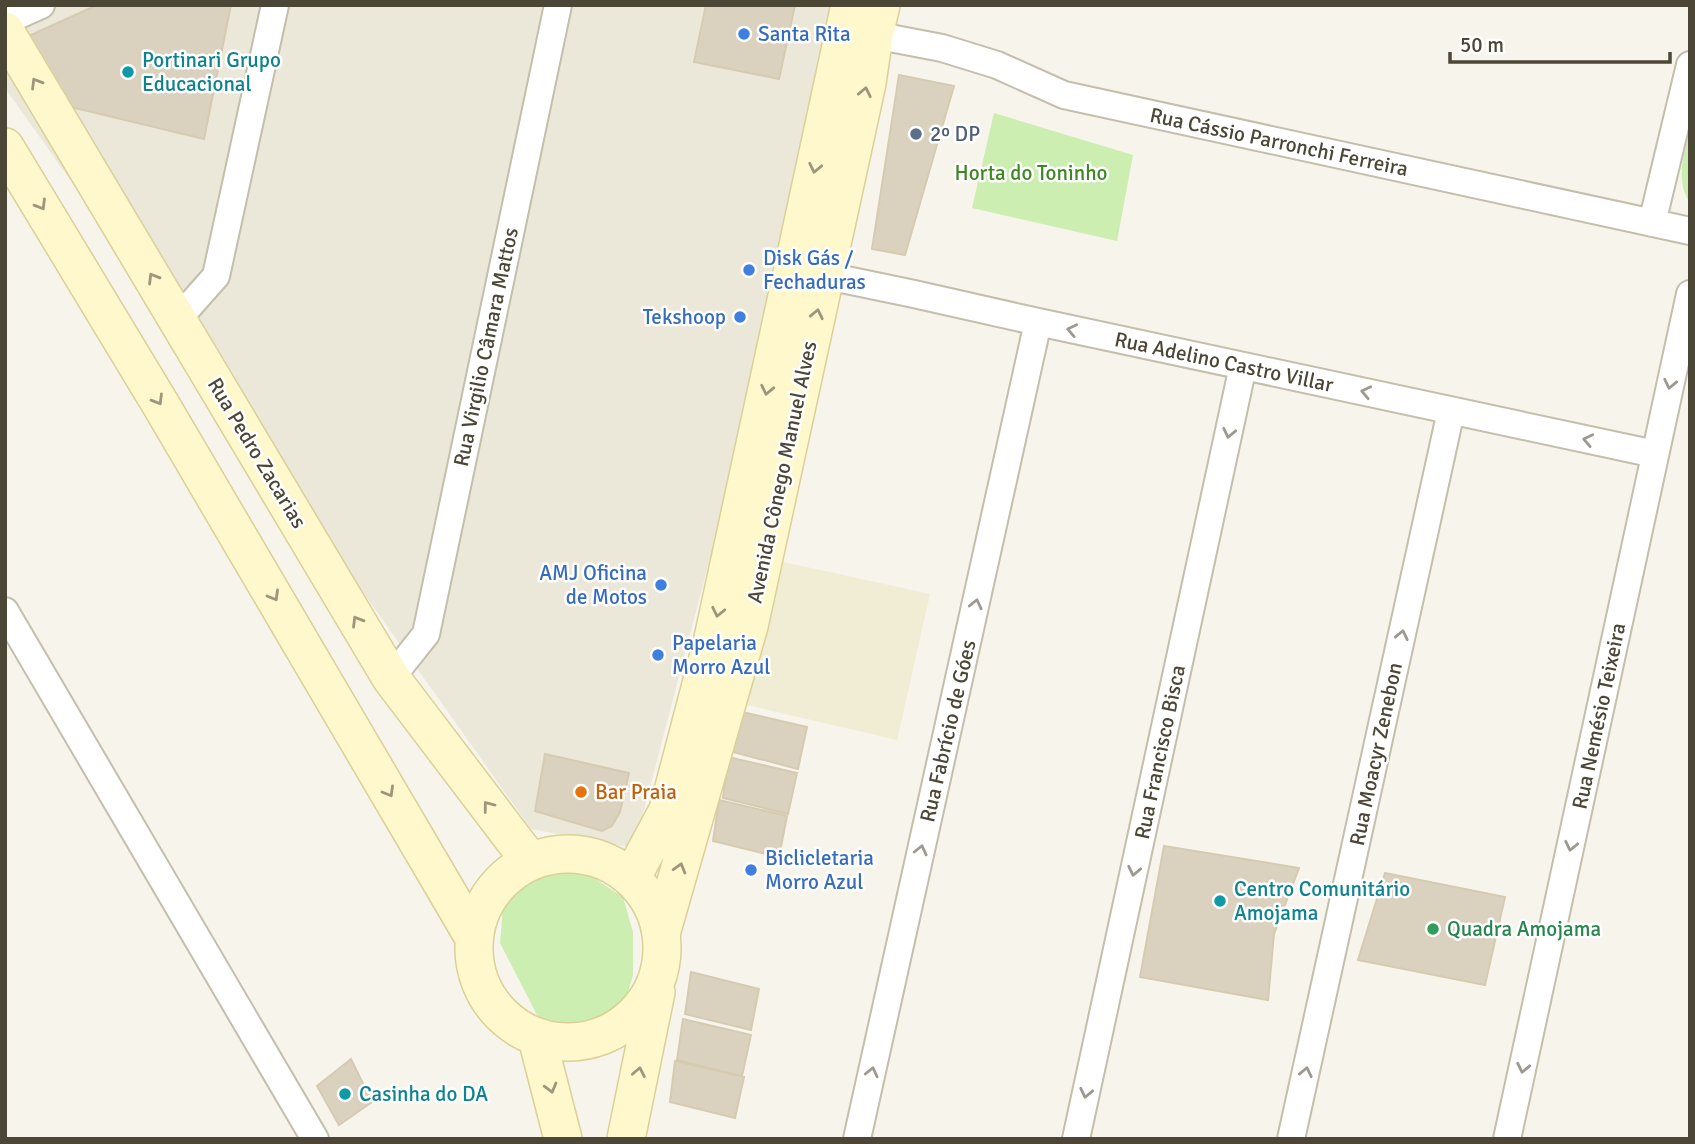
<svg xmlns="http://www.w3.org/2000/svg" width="1695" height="1144" font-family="Signika,sans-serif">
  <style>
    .residential { fill: #ebe7d9 }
    .education { fill: #f1ecd4 }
    .green { fill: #cceeb0 }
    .building { fill: #dad2bf; stroke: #d6cbb1; stroke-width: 2 }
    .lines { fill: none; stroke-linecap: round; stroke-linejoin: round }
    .street-casing { stroke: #c4beac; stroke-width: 30 }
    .secondary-casing { stroke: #dbd097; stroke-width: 40 }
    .street { stroke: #fff; stroke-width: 26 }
    .secondary { stroke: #fff8cd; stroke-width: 37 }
    .oneway { stroke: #9d967a }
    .oneway2 { stroke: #9d9991 }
    .shop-dot { fill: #3f7fe0; stroke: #fff; stroke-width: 2.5 }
    .culture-dot { fill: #0f9aa8; stroke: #fff; stroke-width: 2.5 }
    .service-dot { fill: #5c6f8a; stroke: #fff; stroke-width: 2.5 }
    .food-dot { fill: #e8710a; stroke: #fff; stroke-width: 2.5 }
    .leisure-dot { fill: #2e9e5b; stroke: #fff; stroke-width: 2.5 }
    .labels { text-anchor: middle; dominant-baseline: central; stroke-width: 5; stroke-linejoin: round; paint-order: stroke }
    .shop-label { font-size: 21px; fill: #366cbe; stroke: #fff; text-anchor: start }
    .culture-label { font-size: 21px; fill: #0d838f; stroke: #fff; text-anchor: start }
    .service-label { font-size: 21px; fill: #4e5e75; stroke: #fff; text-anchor: start }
    .street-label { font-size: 21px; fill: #4c4637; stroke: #fff }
    .park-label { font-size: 21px; fill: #3e8623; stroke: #fff }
    .food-label { font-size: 21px; fill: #c56008; stroke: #fff; text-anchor: start }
    .leisure-label { font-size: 21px; fill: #27864d; stroke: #fff; text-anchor: start }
  </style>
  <rect width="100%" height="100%" fill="#f7f4eb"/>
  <path class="residential" d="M5 5H855L634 848 531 829 5 88Z"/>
  <path class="education" d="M779 561 930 594 897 740 747 705Z"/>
  <path class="green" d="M994 113 1133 155 1117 241 972 208Z
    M1690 128V203C1674 179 1685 154 1690 128Z
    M547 866 583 871 623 897 633 932V975L625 1002 597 1025 569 1033 537 1015 500 943 503 908 523 882Z"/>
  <path class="building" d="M97 5H231L204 139 58 104 20 40Z
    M706 5H795L779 79 694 62Z
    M899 75 954 86 905 255 872 249Z
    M738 711 807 727 798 769 733 752Z
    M545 754 629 773 620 812 612 826 602 831 535 811Z
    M728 757 797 773 788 814 723 798Z
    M719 800 787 816 779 857 713 841Z
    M1164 846 1299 868 1274 934 1268 1000 1140 977Z
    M1385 873 1505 897 1485 985 1358 960Z
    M691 972 759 989 751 1030 685 1014Z
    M683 1019 751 1035 742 1076 677 1060Z
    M351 1059 372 1102 339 1125 317 1086Z
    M675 1061 744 1077 735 1118 670 1102Z"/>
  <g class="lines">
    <defs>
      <path id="street" d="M5 21 41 5
        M874 35 942 48 997 65 1064 95 1690 231
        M1652 223 1690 65
        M808 272 914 294 1038 322 1655 454
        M177 320 216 276 275 5
        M5 611 315 1139
        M391 678 426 634 558 5
        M857 1139 1038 322
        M1076 1139 1243 366
        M1291 1139 1451 411
        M1507 1139 1690 294"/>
      <path id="secondary" d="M5 31 391 678 530 861
        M5 147 161 405 473 936
        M474 948a94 94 0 1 1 188 0a94 94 0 1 1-188 0Z
        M632 877 668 810 712 643 850 5
        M661 934 749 626 867 83 874 35 881 5
        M537 1038 563 1139
        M626 1139 656 992"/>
    </defs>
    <use href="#street" class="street-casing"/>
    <use href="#secondary" class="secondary-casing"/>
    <use href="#street" class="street"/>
    <use href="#secondary" class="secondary"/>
  </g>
  <defs><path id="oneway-chevron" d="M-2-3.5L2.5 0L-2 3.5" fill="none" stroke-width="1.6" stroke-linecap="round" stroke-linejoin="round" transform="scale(1.75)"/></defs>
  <g class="oneway">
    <use href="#oneway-chevron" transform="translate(36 83) rotate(-121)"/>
    <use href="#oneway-chevron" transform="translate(865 92) rotate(-78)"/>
    <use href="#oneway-chevron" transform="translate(815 168) rotate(102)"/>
    <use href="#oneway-chevron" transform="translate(41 205) rotate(59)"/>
    <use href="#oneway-chevron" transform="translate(153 278) rotate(-121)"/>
    <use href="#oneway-chevron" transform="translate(817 314) rotate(-78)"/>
    <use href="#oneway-chevron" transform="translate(767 390) rotate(102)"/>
    <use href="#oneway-chevron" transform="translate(158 400) rotate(59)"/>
    <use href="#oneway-chevron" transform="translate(274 596) rotate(60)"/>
    <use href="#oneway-chevron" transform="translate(718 612) rotate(102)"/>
    <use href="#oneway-chevron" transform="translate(357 621) rotate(-121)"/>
    <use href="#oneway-chevron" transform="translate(389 792) rotate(60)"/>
    <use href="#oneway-chevron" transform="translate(488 806) rotate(-127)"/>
    <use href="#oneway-chevron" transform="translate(680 868) rotate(-74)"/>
    <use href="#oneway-chevron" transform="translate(639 1072) rotate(-79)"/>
    <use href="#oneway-chevron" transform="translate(551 1088) rotate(75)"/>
  </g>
  <g class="oneway2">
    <use href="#oneway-chevron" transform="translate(1072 330) rotate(-168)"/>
    <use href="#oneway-chevron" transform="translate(1670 384) rotate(102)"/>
    <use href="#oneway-chevron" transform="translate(1366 392) rotate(-168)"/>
    <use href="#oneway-chevron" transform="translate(1229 433) rotate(102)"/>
    <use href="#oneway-chevron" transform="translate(1588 440) rotate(-168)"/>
    <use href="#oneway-chevron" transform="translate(976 604) rotate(-77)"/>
    <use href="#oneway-chevron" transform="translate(1402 635) rotate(-78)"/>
    <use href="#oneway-chevron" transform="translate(1571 846) rotate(102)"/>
    <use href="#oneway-chevron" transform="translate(921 850) rotate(-77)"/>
    <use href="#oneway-chevron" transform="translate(1134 871) rotate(102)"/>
    <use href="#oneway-chevron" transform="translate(1523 1068) rotate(102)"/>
    <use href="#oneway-chevron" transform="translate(872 1072) rotate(-77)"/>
    <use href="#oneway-chevron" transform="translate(1306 1072) rotate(-78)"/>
    <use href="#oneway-chevron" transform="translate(1086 1093) rotate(102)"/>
  </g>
  <g class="shop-dot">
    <circle cx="744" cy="34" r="7"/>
    <circle cx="749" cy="270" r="7"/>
    <circle cx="740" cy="317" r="7"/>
    <circle cx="661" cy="585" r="7"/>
    <circle cx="658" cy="655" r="7"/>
    <circle cx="751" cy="870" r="7"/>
  </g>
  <g class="culture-dot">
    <circle cx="128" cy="72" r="7"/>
    <circle cx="1220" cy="901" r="7"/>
    <circle cx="345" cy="1094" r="7"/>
  </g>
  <circle class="service-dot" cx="916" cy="134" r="7"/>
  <circle class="food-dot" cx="581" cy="792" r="7"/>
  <circle class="leisure-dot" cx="1433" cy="929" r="7"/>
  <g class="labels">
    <g class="shop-label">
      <text x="758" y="34">Santa Rita</text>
      <text x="763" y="258">Disk Gás /<tspan x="763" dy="24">Fechaduras</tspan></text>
      <text x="726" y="317" text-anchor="end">Tekshoop</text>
      <text x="647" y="573" text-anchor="end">AMJ Oficina<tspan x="647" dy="24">de Motos</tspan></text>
      <text x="672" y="643">Papelaria<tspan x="672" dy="24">Morro Azul</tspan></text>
      <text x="765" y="858">Biclicletaria<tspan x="765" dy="24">Morro Azul</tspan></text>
    </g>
    <g class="culture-label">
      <text x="142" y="60">Portinari Grupo<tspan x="142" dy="24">Educacional</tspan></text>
      <text x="1234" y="889">Centro Comunitário<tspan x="1234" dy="24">Amojama</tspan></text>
      <text x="359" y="1094">Casinha do DA</text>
    </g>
    <g class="service-label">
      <text x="930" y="134">2º DP</text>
    </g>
    <g class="street-label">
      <text transform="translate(1279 142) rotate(12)">Rua Cássio Parronchi Ferreira</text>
      <text transform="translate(486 347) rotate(-78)">Rua Virgilio Câmara Mattos</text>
      <text transform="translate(1224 362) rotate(12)">Rua Adelino Castro Villar</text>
      <text transform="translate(257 453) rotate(59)">Rua Pedro Zacarias</text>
      <text transform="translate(782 472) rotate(-78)">Avenida Cônego Manuel Alves</text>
      <text transform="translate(1599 716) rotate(-78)">Rua Nemésio Teixeira</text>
      <text transform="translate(948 731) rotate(-77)">Rua Fabrício de Góes</text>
      <text transform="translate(1160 752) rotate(-78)">Rua Francisco Bisca</text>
      <text transform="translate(1376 754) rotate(-78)">Rua Moacyr Zenebon</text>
    </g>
    <g class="park-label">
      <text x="1031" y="173">Horta do Toninho</text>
    </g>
    <g class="food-label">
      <text x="595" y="792">Bar Praia</text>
    </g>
    <g class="leisure-label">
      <text x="1447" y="929">Quadra Amojama</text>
    </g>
  </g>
  <rect width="1695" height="1144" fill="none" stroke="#4c4637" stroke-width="14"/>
  <path d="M1450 52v10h220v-10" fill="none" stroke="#4c4637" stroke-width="3.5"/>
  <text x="1460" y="52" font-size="21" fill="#4c4637" stroke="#ffffff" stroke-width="5" paint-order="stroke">50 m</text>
</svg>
